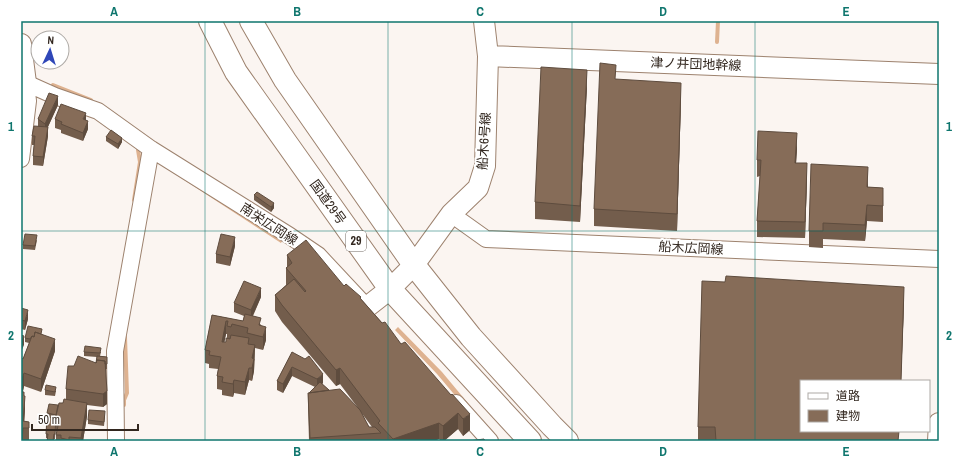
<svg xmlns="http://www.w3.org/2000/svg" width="960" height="462" font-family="'Archivo Narrow','Noto Sans JP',sans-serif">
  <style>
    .water { fill: #deb290 }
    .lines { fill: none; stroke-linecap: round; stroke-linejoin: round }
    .stream { stroke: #deb290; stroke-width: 4 }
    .minor-casing { stroke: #9d826e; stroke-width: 18 }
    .tertiary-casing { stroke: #9d826e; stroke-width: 22 }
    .trunk-casing { stroke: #9d826e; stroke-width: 24 }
    .minor { stroke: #fff; stroke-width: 16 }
    .tertiary { stroke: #fff; stroke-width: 20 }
    .trunk { stroke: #fff; stroke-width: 22 }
    .wall { fill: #735d4c; fill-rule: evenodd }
    .shaded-wall { fill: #5e4c3e }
    .building { fill: #866c58; stroke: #5e4c3e }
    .grid { fill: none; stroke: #0f766e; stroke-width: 1; stroke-opacity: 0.55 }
    .labels { text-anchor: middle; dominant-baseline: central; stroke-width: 4; stroke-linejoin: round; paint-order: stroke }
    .shield { fill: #fff; stroke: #706862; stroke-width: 1 }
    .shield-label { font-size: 12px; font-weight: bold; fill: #32271f }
    .street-label { font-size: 13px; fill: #32271f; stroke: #fff }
    .neatline { fill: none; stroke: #0f766e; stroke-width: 1.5 }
    .grid-label { font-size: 13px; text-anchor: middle; font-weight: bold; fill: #0f766e }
  </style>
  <rect width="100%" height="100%" fill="#fbf5f1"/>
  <path class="water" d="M160 161 282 241 281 243 158 163Z
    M398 327 442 372 472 408 469 412 437 374 395 330Z"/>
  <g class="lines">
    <path class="stream" d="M717 42 718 21
      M53 85 91 100
      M134 200 140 162 138 150
      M124 405V400L127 393 125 337"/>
    <defs>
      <path id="minor" d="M21 83H26L55 96 98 111 151 149 290 236 318 255 360 300
        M21 159 28 101 26 83
        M451 214 486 239 939 259
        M456 403 490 441
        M116 441 115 351 151 149"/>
      <path id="tertiary" d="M484 21 488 56 939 74
        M21 44 26 83
        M367 307 390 289 414 265 451 214 478 188 485 166 488 56
        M938 441 939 423"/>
      <path id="trunk" d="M210 21 236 72 390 289 530 441
        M251 21 285 80 414 265 471 337 552 426 567 441"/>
    </defs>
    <use href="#minor" class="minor-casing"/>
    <use href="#tertiary" class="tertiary-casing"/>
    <use href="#trunk" class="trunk-casing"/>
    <use href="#minor" class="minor"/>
    <use href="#tertiary" class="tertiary"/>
    <use href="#trunk" class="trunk"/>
  </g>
  <path class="wall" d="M616 79 681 100 677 231 594 226V209Z
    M587 86 580 222 535 219V202Z
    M58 105 48 127V136L43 166 33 165V156L34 145H32V136L38 126V119Z
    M55 119 86 120 88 129 83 141 61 133V130L55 128Z
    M106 137 122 142 118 149 106 141Z
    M797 149 796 163 807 179 805 238 757 237V221L760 176 757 177V160Z
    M868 184V187L883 188V222L867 221 865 241 823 239V248L809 247V231Z
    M254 195 274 208 271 212 254 200Z
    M37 240 35 250 23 249V245Z
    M235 246 230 266 216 263V254Z
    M287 255 344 286 361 299 401 344 451 395 470 430 463 436 458 429 444 441H441L439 439 433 441H309L308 406V393H309L315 387 292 376 283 393 277 390V381L292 352 323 383 322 384 329 390 358 408 340 384 336 386 282 322 275 311V295L286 285V268L287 267ZM360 411 372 427H369Z
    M261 297 253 316 261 325 266 340 263 350 255 348 254 371 252 381 249 380 245 395 234 393 233 397 222 395V390L217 389V376L218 369 209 368V364L205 363V350L212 315 243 321 244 316 234 312V303ZM226 334H227V338L226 342H224Z
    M904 303 901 381H801L899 441H698V427Z
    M21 308 28 319 25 330 21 329Z
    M42 334 55 351 41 392 24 386 23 391 24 396 25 409 24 421 29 422V441H21V358L23 359 29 343 25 342V338Z
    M84 352H101L100 356 107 357V369H105L107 404 103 407 87 405V416L83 441H56V435L57 429H56V419L55 439H54V441H47V438H46V434L47 413 58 405 63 403 66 399V389L74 366 96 363 97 357 84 356Z
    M45 390 56 391 55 396 45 395Z
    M105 416 104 426 88 424V420Z"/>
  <path class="shaded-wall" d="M587 70V86L580 222V206Z
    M681 83V100L677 231V214Z
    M58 96V105L45 133V124Z
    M86 113V122L83 119Z
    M88 121V129L83 141V133Z
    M48 127V136L43 166V157Z
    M797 133V149L795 179V163Z
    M122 138V142L118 149V144Z
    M807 163V179L805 238V222Z
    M868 167V184L867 203V187Z
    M274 203V208L271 212V207Z
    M867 205V221L865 241V225Z
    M235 237V246L230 266V257Z
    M904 287V303L901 381Z
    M261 288V297L251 319V310Z
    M28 310V319L25 330V321Z
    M226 321V334L222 355V342Z
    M266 327V340L263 350V337Z
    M24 336V345L21 352V343Z
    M55 339V351L41 392V379Z
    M255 345 254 371 252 381V358Z
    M292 367V376L283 393V384Z
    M249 368V380L245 395V382Z
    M340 368V384L336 386V370Z
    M24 373V386L23 391 22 405V379Z
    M323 374V383L317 388V379Z
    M234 380V393L233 397V384Z
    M107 391V404L103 407V394Z
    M25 396V409L24 428 23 421Z
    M87 403V416L83 441H81Z
    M458 413V429L444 441H443V426Z
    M470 414V430L463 436V419Z
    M439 423V439L433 441H393V439Z"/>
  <path class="building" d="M600 63 616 65 615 79 681 83 677 214 594 209Z
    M541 67 587 70 580 206 535 202Z
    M49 93 58 96 45 124 38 119Z
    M61 104 86 113 83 119 88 121 83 133 61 124 62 122 55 119Z
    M34 126 48 127 43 157 33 156 35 136H32Z
    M111 130 122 138 118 144 106 137Z
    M758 131 797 133 795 163H807L805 222 757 221 761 160H757Z
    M811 164 868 167 867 187 883 188V206L867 205 865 225 823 223V231H809Z
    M257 192 274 203 271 207 254 195Z
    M25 234 37 235 35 246 23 245Z
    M221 234 235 237 230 257 216 254Z
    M306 240 344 286 346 284 361 297 360 298 382 323 385 322 401 344 405 342 451 395 452 394 470 414 463 419 458 413 443 426 439 423 393 439 378 423 380 421 340 368 336 370 282 305 275 295 294 279 305 292 306 291 286 268 292 263 287 255Z
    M726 276 904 287 901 381H801V431H899L898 441H716L715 427H698L702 281 725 282Z
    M244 281 261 288 251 310 234 303Z
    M21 308 28 310 25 321 21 320Z
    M245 314 261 318 259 325 266 327 263 337 247 333 248 328 232 324 231 327 227 326 228 321H226L222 342H226V338L230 339 231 335 249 338 248 344 255 345 252 358 254 359 252 368H249L245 382 234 380 233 384 222 382 223 377 217 376 221 357 209 355 210 351 205 350 212 315 243 321Z
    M28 326 42 329 41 334 35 332 34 337 32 336 30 339 25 338Z
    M35 332 55 339 41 379 24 373 22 379H21V358L23 359 32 336 34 337Z
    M21 335 24 336 21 343Z
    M85 346 101 348 100 353 84 352Z
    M292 352 305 359 309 356 323 374 317 379 292 367 283 384 277 381Z
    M78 356 96 363 97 360 105 361 107 391 103 394 66 389 68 366H74Z
    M97 356 107 357V364H105V361L97 360 96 363Z
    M320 382 329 390 309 393Z
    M46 385 56 387 55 392 45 390Z
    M21 386H23L22 392H24V396H25L23 421 29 422V428H23L22 441H21Z
    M340 389 360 410 369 427H375L381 433 310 438 308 393Z
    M64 399 87 403 81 438 69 437V440L61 438V435H56L60 417 56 416 59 403H63Z
    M49 404 58 405 56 415 47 413Z
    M89 410 105 411 104 422 88 420Z
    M47 417 56 418 55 434H54L53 441H47L48 434H46Z
    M484 439 485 441H469Z"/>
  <path class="grid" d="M205 21V441M388 21V441M572 21V441M755 21V441M21 231H939"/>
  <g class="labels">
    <rect class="shield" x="346" y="231" width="20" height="20" rx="3"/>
    <g class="shield-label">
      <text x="356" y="241">29</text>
    </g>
    <g class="street-label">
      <text transform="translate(696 64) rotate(2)">津ノ井団地幹線</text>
      <text transform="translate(484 141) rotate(-86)">船木6号線</text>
      <text transform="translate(328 202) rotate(54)">国道29号</text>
      <text transform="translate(269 224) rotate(33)">南栄広岡線</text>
      <text transform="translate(691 248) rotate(3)">船木広岡線</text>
    </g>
  </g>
  <rect width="960" height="462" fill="none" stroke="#ffffff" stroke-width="44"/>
  <rect x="800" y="380" width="130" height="52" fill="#ffffff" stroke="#ada9a5"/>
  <rect x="808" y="393" width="20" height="6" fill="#ffffff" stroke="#ada9a5"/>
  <text x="836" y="400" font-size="12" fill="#32271f">道路</text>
  <rect x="808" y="410" width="20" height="12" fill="#866c58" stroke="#ada9a5"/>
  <text x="836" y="420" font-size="12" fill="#32271f">建物</text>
  <g transform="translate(50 50) rotate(4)"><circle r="19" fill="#ffffff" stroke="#ada9a5"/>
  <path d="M0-3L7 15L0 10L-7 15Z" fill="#2f47b8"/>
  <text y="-6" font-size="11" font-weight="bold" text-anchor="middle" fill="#32271f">N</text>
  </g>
  <path d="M32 424v6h106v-6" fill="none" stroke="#32271f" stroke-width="2"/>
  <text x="38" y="424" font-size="12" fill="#32271f" stroke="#ffffff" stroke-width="3" paint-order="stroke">50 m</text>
  <rect x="22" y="22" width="916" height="418" class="neatline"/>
  <g class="grid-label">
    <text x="114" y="16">A</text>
    <text x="297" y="16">B</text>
    <text x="480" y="16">C</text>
    <text x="663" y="16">D</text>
    <text x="846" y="16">E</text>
    <text x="11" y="131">1</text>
    <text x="949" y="131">1</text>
    <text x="11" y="340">2</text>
    <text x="949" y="340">2</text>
    <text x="114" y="456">A</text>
    <text x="297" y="456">B</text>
    <text x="480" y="456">C</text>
    <text x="663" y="456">D</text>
    <text x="846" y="456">E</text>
  </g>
</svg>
